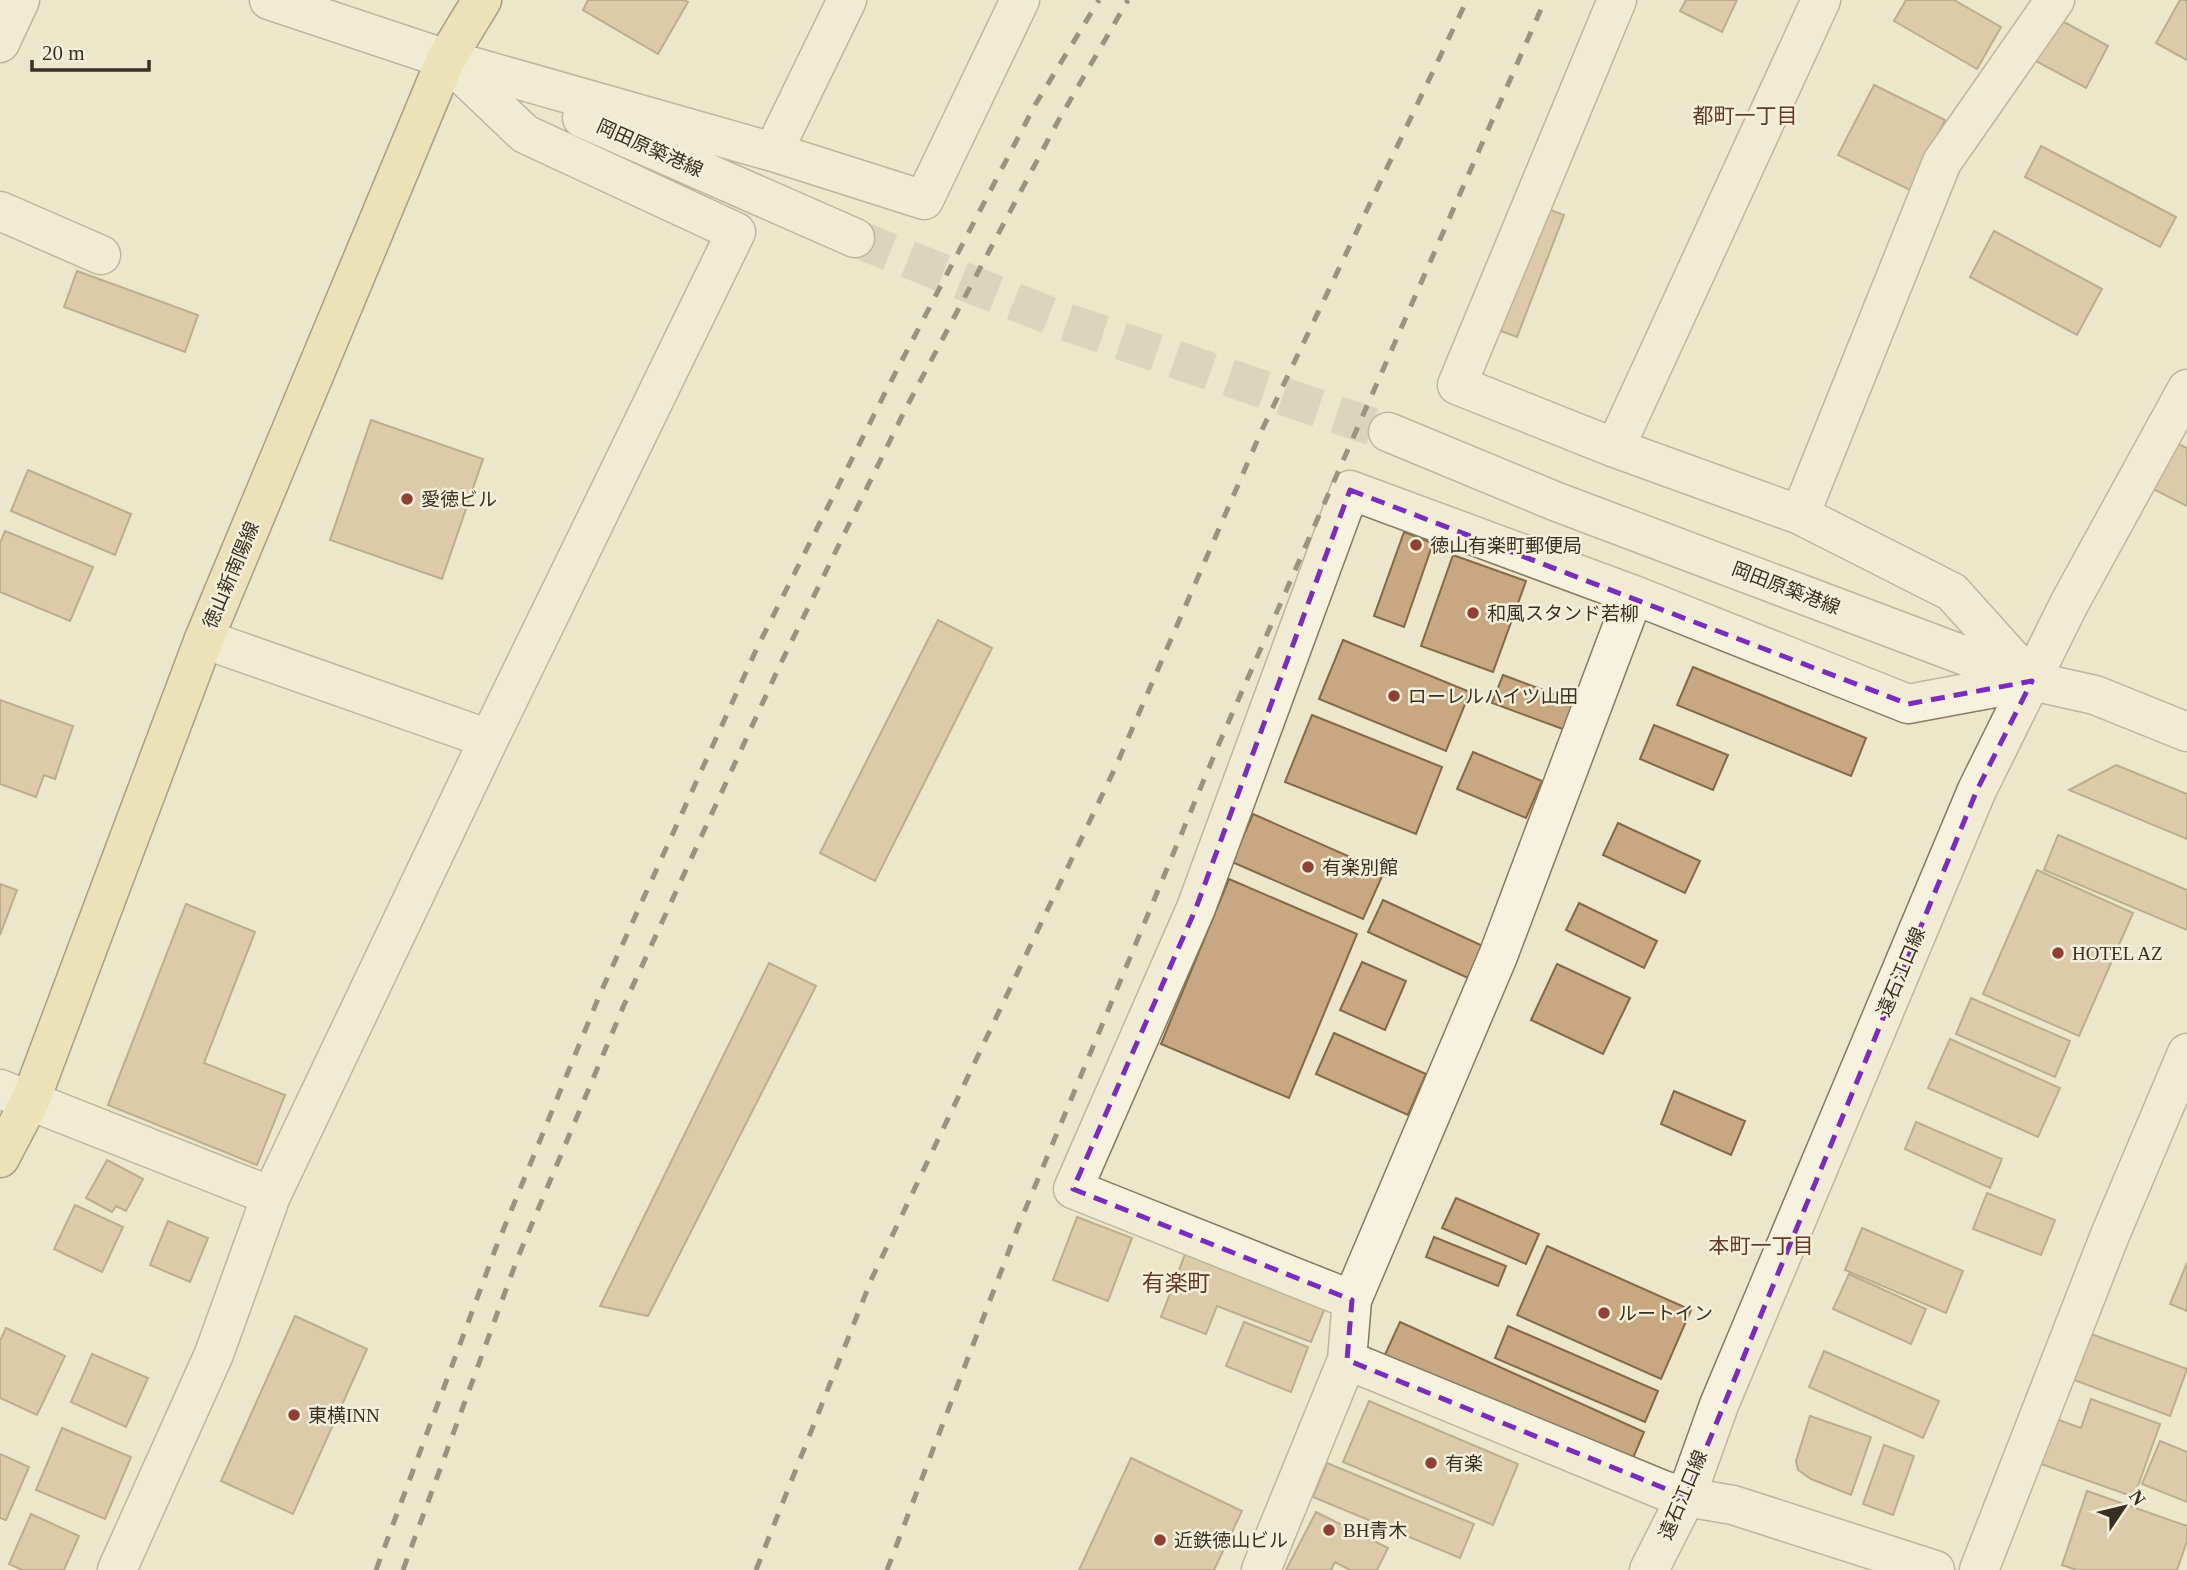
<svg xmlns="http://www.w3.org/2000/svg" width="2187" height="1570" font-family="'Times New Roman','Noto Sans JP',serif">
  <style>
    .building { fill: #c7a883; stroke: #846847; stroke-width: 2 }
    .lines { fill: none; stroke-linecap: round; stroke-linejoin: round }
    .minor-tunnel { stroke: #c8c2a8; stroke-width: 38; stroke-dasharray: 38 19; stroke-linecap: butt }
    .minor-casing { stroke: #877a60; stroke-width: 41 }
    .major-casing { stroke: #564833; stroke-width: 41 }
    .minor { stroke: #f7f2dd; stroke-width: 38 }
    .major { stroke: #ebdea6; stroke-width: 38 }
    .rail { stroke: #393022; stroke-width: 5; stroke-dasharray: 12 12; stroke-linecap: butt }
    .marked { fill: none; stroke: #7b2cbf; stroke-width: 5; stroke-dasharray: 14 9; stroke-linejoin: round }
    .poi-dot { fill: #914034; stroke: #f4efd9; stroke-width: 2.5 }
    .labels { text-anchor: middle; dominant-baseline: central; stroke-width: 5; stroke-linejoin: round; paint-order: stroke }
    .street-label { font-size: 19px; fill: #393022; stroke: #f4efd9 }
    .poi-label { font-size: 19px; fill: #393022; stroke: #f4efd9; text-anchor: start }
    .neighbourhood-label { font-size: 21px; fill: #623a25; stroke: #f4efd9 }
    .quarter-label { font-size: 23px; fill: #623a25; stroke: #f4efd9 }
  </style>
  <rect width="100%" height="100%" fill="#ece6ca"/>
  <path class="building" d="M588 0H684L688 2 658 54 583 10Z
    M1686 0H1737L1722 32 1680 11Z
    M1906 0H1954L2001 27 1977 69 1894 21Z
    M2180 0H2187V60L2156 43Z
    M2044 11 2108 46 2086 88 2021 53Z
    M1874 85 1945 120 1910 190 1838 155Z
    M2041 146 2176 217 2160 247 2025 177Z
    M1515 196 1564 215 1517 337 1468 319Z
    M1994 231 2102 289 2077 335 1970 277Z
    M77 271 198 315 185 352 64 307Z
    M371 420 483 459 442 579 330 540Z
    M2156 433 2187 448V506L2133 479Z
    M28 470 131 514 115 555 11 511Z
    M5 531 93 567 70 621 0 592V543Z
    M1404 532 1433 543 1404 627 1374 616Z
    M1453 555 1526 581 1493 672 1421 646Z
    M938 620 992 648 875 881 820 853Z
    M1343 640 1470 692 1446 751 1319 699Z
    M1693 667 1866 738 1851 776 1677 705Z
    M1503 675 1578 703 1568 731 1492 703Z
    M0 700 73 726 55 779 44 775 36 797 0 784Z
    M1312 715 1442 767 1416 834 1285 782Z
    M1654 725 1728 755 1713 790 1640 759Z
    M1473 752 1542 781 1526 818 1457 789Z
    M2116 765 2187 794V839L2069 790Z
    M1253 814 1384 872 1363 919 1232 862Z
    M1618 823 1700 861 1685 893 1603 855Z
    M2058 835 2187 890V930L2044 870Z
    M2037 870 2133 913 2079 1036 1983 994Z
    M1229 879 1357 934 1289 1098 1161 1044Z
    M0 884 17 890 0 935Z
    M1383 900 1485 947 1470 979 1368 932Z
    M1579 903 1657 941 1644 968 1566 930Z
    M186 904 255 932 204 1063 285 1095 257 1165 108 1105Z
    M1362 962 1406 981 1385 1030 1340 1010Z
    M769 963 816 986 648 1316 600 1306Z
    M1557 964 1630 998 1603 1054 1531 1020Z
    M1971 998 2070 1041 2055 1077 1956 1034Z
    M1334 1033 1426 1074 1408 1115 1316 1074Z
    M1950 1039 2060 1088 2038 1137 1928 1088Z
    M1674 1091 1745 1121 1731 1155 1661 1124Z
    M1916 1122 2002 1159 1990 1188 1905 1149Z
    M107 1160 143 1179 126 1211 116 1206 112 1212 86 1198Z
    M1987 1193 2055 1220 2041 1255 1973 1229Z
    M1456 1198 1539 1234 1526 1264 1442 1228Z
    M75 1205 123 1227 102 1272 54 1249Z
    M1077 1217 1132 1238 1108 1301 1053 1280Z
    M168 1221 208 1238 190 1282 150 1265Z
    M1862 1228 1963 1271 1946 1313 1845 1270Z
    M1434 1237 1506 1266 1498 1286 1426 1257Z
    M1547 1246 1691 1310 1661 1379 1517 1315Z
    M1187 1249 1327 1303 1311 1342 1217 1306 1206 1334 1161 1317Z
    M2187 1263V1311L2170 1304Z
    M1849 1274 1926 1309 1911 1344 1833 1309Z
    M295 1316 367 1349 293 1514 221 1481Z
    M1244 1322 1308 1347 1291 1392 1226 1366Z
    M1400 1322 1644 1432 1628 1470 1383 1359Z
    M1508 1326 1658 1391 1645 1422 1495 1358Z
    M6 1328 65 1356 37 1415 0 1398V1341Z
    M2091 1334 2187 1369 2170 1416 2074 1380Z
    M1824 1351 1939 1401 1923 1438 1809 1387Z
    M92 1354 148 1378 126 1427 71 1402Z
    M2091 1399 2160 1424 2134 1497 2030 1460 2045 1415 2081 1428Z
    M1369 1401 1518 1464 1493 1525 1343 1462Z
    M1810 1416 1871 1437 1851 1495 1811 1479 1798 1470 1796 1461Z
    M62 1428 131 1457 105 1519 36 1490Z
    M2160 1441 2187 1452V1502L2142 1484Z
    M1884 1445 1914 1456 1893 1515 1863 1504Z
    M0 1454 29 1467 6 1520 0 1518Z
    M1131 1458 1242 1511 1214 1570H1079Z
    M1327 1463 1474 1524 1460 1558 1313 1497Z
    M2087 1491 2187 1526V1541L2177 1570H2077L2062 1565Z
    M1316 1512 1388 1548 1377 1570H1350L1335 1562 1331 1570H1286Z
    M31 1514 79 1536 64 1570H22L9 1564Z"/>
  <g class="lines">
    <path class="minor-tunnel" d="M855 238 1063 321 1388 432"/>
    <defs>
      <path id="minor" d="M269 0 446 59 773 152 924 200 1020 0
        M1617 0 1457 385 1615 448 1800 515 1952 592 2032 681
        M0 43 20 0
        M582 118 855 238
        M773 152 847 0
        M0 211 101 255
        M1388 432 1557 502 2032 681 2095 695 2187 732
        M1615 448 1821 0
        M1800 515 1942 162 2055 0
        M204 639 489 739
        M0 1089 271 1196
        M1352 1300 1073 1189 1196 908 1350 490 1634 595 1908 704 2032 681
        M1347 1360 1663 1490 1686 1497 1733 1505 1935 1570
        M117 1570 214 1354 271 1196 489 739 736 232 525 134 446 59
        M1261 1570 1347 1360 1352 1300 1498 956 1634 595
        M1649 1570 1686 1497 1719 1405 1977 790 2069 604 2187 389
        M1979 1570 2110 1235 2187 1053"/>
      <path id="major" d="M0 1158 31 1099 204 639 446 59 482 0"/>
    </defs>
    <use href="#minor" class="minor-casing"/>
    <use href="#major" class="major-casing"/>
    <use href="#minor" class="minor"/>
    <use href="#major" class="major"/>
    <path class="rail" d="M376 1570 495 1250 600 994 757 648 886 391 1035 105 1099 0
      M403 1570 518 1257 624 1005 780 665 906 408 1057 123 1128 0
      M756 1570 872 1278 1116 766 1261 432 1467 0
      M887 1570 1018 1227 1218 746 1545 0"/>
  </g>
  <path d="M0 0H2187V1570H0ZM1350 490 1908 704 2032 681 1977 790 1686 1497 1347 1360 1352 1300 1073 1189 1196 908Z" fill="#ece6ca" fill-opacity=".55" fill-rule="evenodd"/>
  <path class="marked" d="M1350 490 1908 704 2032 681 1977 790 1686 1497 1347 1360 1352 1300 1073 1189 1196 908Z"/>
  <g class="poi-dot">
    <circle cx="407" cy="499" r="7"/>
    <circle cx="1416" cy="545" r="7"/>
    <circle cx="1473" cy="613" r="7"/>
    <circle cx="1394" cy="696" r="7"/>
    <circle cx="1308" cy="867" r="7"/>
    <circle cx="2058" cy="953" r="7"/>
    <circle cx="1604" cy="1313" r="7"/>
    <circle cx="294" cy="1415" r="7"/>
    <circle cx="1431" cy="1463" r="7"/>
    <circle cx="1329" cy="1530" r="7"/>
    <circle cx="1160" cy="1540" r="7"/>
  </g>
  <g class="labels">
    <g class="street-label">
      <text transform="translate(650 148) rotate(24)">岡田原築港線</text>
      <text transform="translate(231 575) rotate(-67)">徳山新南陽線</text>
      <text transform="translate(1786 588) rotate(21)">岡田原築港線</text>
      <text transform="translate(1901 972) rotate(-67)">遠石江口線</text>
      <text transform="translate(1683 1495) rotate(-67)">遠石江口線</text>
    </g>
    <g class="poi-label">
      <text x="421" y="499">愛徳ビル</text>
      <text x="1430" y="545">徳山有楽町郵便局</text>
      <text x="1487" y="613">和風スタンド若柳</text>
      <text x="1408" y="696">ローレルハイツ山田</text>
      <text x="1322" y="867">有楽別館</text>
      <text x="2072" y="953">HOTEL AZ</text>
      <text x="1618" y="1313">ルートイン</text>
      <text x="308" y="1415">東横INN</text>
      <text x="1445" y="1463">有楽</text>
      <text x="1343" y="1530">BH青木</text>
      <text x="1174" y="1540">近鉄徳山ビル</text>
    </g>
    <g class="neighbourhood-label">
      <text x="1745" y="116">都町一丁目</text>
      <text x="1761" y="1246">本町一丁目</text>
    </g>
    <g class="quarter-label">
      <text x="1176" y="1283">有楽町</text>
    </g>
  </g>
  <g transform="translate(2124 1507) rotate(55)" stroke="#f4efd9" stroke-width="5" paint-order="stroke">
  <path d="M0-5L12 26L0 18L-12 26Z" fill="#393022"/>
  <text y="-10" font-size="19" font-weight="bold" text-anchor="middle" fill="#393022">N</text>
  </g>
  <path d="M32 60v10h117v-10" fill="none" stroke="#393022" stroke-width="3.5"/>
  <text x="42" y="60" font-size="21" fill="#393022" stroke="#f4efd9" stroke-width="5" paint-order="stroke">20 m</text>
</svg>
